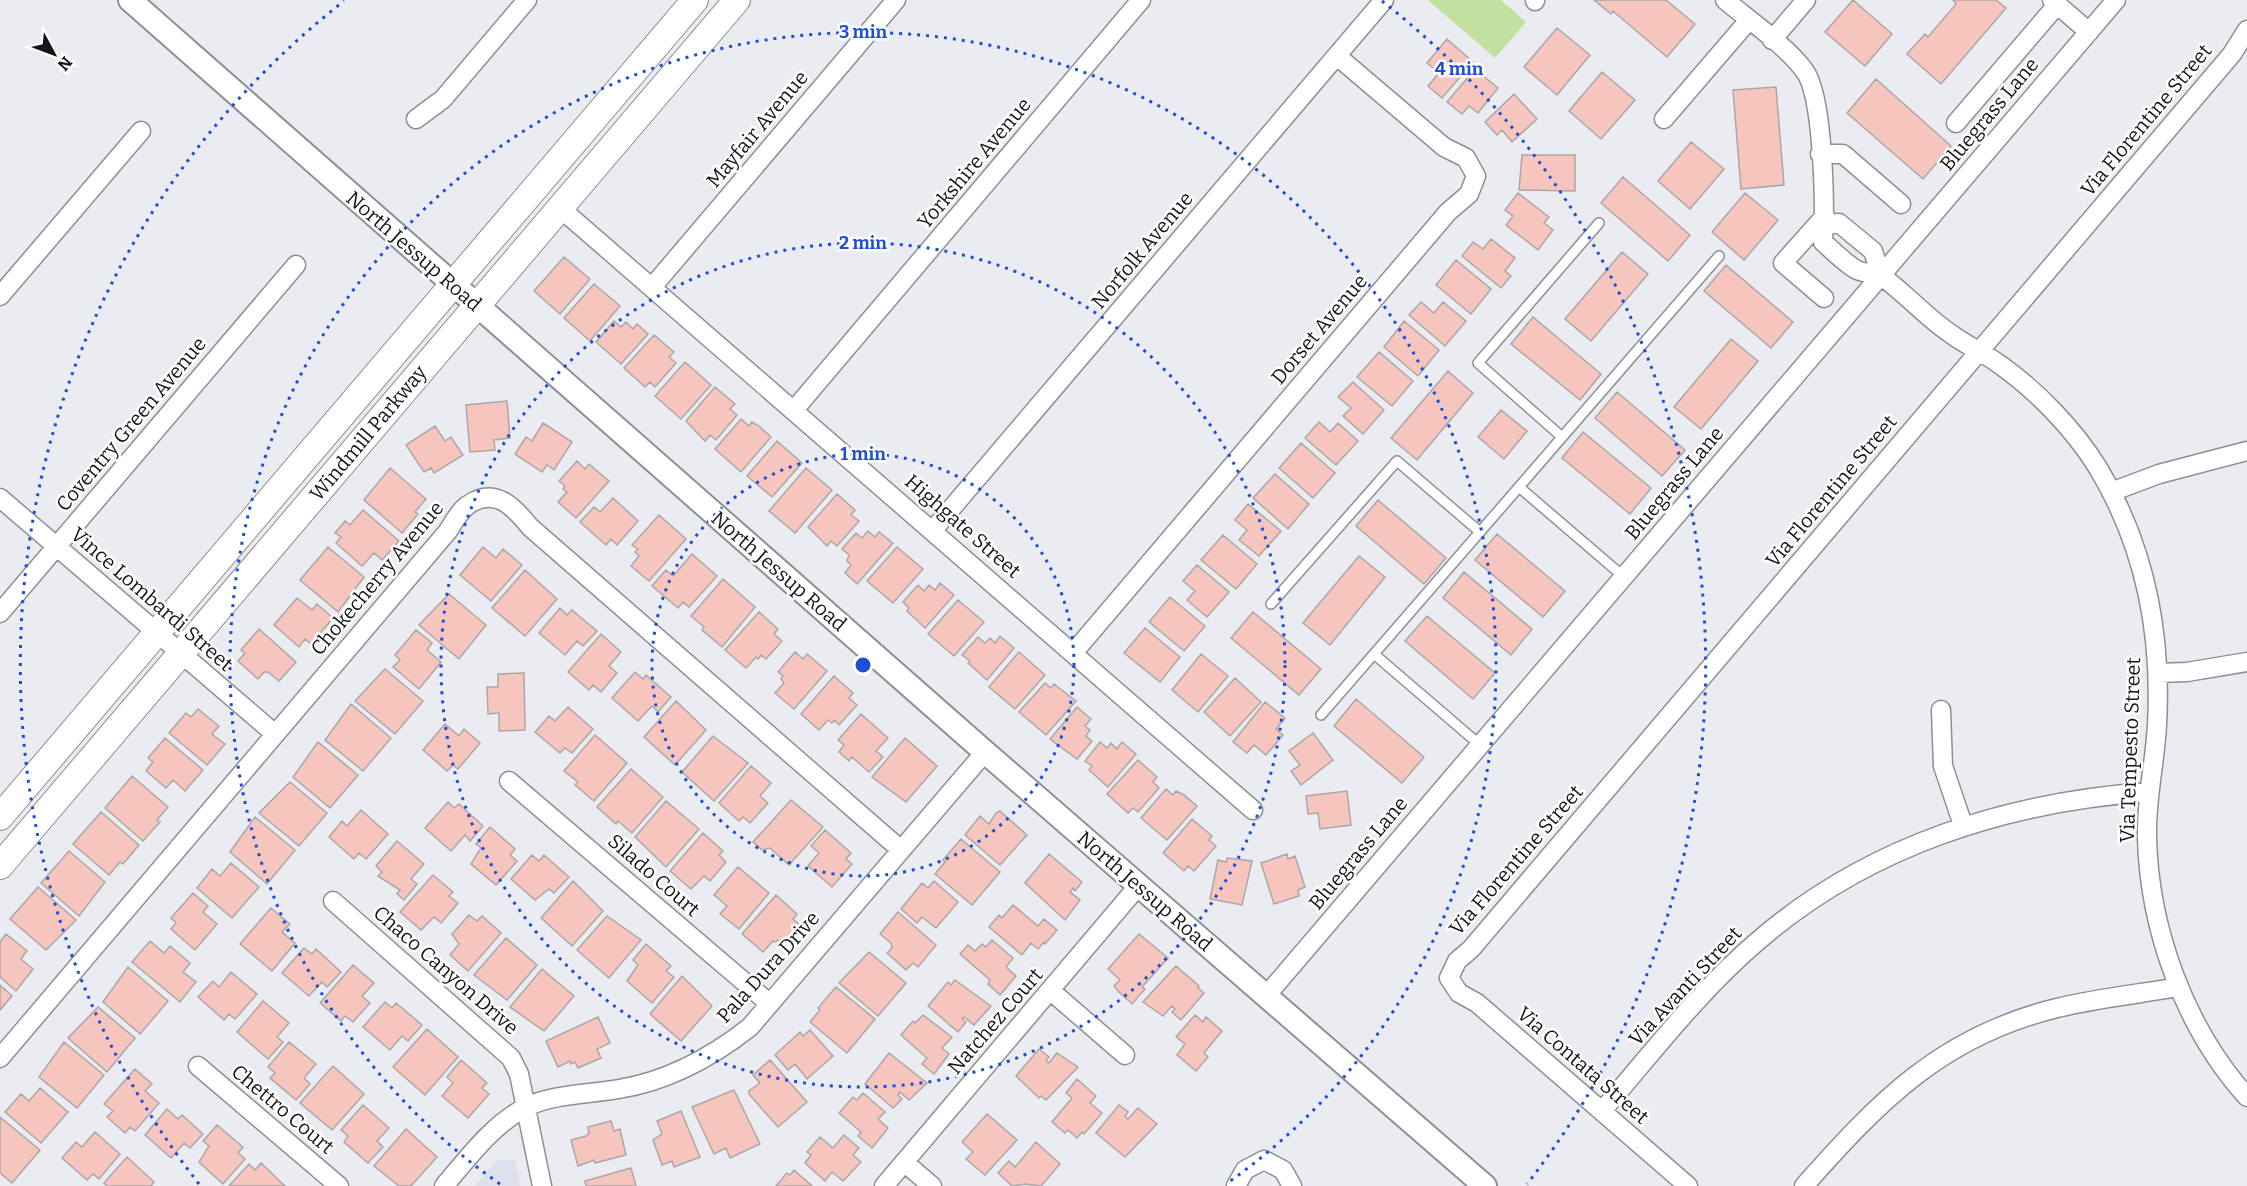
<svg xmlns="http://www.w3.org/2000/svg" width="2247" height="1186" font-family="Bitter,serif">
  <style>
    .built { fill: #dee1ed }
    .green { fill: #c2e1a0 }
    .building { fill: #f5c5be; stroke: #aca6a6; stroke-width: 1.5 }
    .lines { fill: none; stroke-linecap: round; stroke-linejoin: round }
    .service-casing { stroke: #8e8f94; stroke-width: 12 }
    .minor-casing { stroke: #8e8f94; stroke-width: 21 }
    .tertiary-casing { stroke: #8e8f94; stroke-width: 26 }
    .secondary-casing { stroke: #8e8f94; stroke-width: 28 }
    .service { stroke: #fff; stroke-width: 9 }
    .minor { stroke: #fff; stroke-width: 18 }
    .tertiary { stroke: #fff; stroke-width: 22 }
    .secondary { stroke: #fff; stroke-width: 26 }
    .ring { fill: none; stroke: #1d4ed8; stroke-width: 3; stroke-dasharray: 3 6 }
    .labels { text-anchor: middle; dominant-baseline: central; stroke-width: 5; stroke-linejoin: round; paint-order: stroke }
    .street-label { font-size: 20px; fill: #141516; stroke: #fff }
    .centre { fill: #1d4ed8; stroke: #fff; stroke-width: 3 }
    .ring-label { font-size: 18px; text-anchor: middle; font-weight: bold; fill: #1d4ed8; stroke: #fff; stroke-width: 5; stroke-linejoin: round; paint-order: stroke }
  </style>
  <rect width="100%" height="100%" fill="#ebecf1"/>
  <path class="built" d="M498 1159 516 1160 520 1186H475Z"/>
  <path class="green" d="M1428 0H1501L1526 22 1495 58Z"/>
  <path class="building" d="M1594 0H1666L1695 24 1667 57 1613 11 1611 14Z
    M1853 0 1892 34 1865 66 1825 32Z
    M1996 0 2006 8 1941 84 1907 54 1925 34 1928 37 1956 4 1953 0Z
    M1557 28 1590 55 1557 95 1524 67Z
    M1447 39 1473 62 1442 98 1428 86 1439 73 1427 63Z
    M1475 69 1498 88 1478 113 1469 106 1462 114 1447 102Z
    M1602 72 1635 100 1601 139 1569 111Z
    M1876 79 1951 146 1923 179 1847 113Z
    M1776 87 1784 185 1741 189 1733 90Z
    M1514 94 1537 119 1512 142 1502 130 1497 135 1485 122Z
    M1691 142 1724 169 1690 209 1658 181Z
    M1522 155H1575V191L1519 190Z
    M1623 177 1690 235 1668 261 1601 203Z
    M1518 193 1549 217 1544 223 1553 230 1538 250 1506 225 1513 216 1505 210Z
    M1745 193 1778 220 1744 260 1712 232Z
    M1491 239 1515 258 1505 271 1511 276 1501 288 1462 256 1473 242 1483 249Z
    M1622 252 1648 274 1591 341 1565 319Z
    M564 257 590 279 560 314 534 291Z
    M1456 260 1491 289 1471 314 1436 285Z
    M1726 265 1793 322 1771 348 1704 291Z
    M594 284 620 306 590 341 564 318Z
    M1421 302 1434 313 1443 302 1466 321 1445 346 1409 315Z
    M1533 317 1601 374 1580 400 1511 344Z
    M614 321 621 327 626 322 633 329 637 324 648 334 621 364 596 342Z
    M1404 321 1439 350 1418 376 1384 347Z
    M654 335 674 352 669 357 676 363 655 387 650 382 645 387 624 368Z
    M1731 339 1758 361 1701 429 1674 407Z
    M1379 352 1413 381 1392 406 1357 377Z
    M685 362 711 385 681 419 655 396Z
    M1448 371 1473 393 1417 460 1391 438Z
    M1353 382 1384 410 1363 434 1343 416 1351 408 1338 397Z
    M715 387 735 404 730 409 737 415 716 440 710 435 705 441 686 421Z
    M1617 392 1685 450 1662 476 1595 418Z
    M507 401 510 438 494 440 495 450 470 452 466 405Z
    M1501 410 1527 431 1504 459 1478 437Z
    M741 419 749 426 752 422 759 426 771 437 741 472 715 449Z
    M1319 422 1330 432 1338 423 1358 441 1336 465 1305 438Z
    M543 423 572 442 554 470 547 465 542 472 515 454 526 437 532 441Z
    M435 426 445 441 451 437 463 455 434 473 431 468 424 472 406 445Z
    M1583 432 1651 488 1630 514 1562 458Z
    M777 441 802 463 772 497 747 476Z
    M1301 443 1335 473 1313 498 1279 468Z
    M577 461 585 469 589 464 609 481 576 518 558 502 567 492 563 489 565 486 559 481Z
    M390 468 426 499 415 512 418 514 402 533 364 500Z
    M806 468 832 490 795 533 769 511Z
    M1275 474 1309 504 1288 529 1253 498Z
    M837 494 855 510 851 515 859 521 837 546 831 541 827 546 808 527Z
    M613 498 638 521 617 545 611 539 606 545 580 522 594 507 600 512Z
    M1378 500 1446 558 1424 584 1356 526Z
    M1248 504 1281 531 1259 556 1239 540 1247 530 1235 520Z
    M363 510 399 541 382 560 374 553 362 566 336 543 341 537 335 533 345 521 350 525Z
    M659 515 686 539 649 581 631 566 639 556 635 552 638 549 632 545Z
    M868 531 875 537 879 532 893 543 857 584 845 573 851 565 847 561 849 555 842 549 856 533 862 538Z
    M1497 534 1565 591 1543 617 1475 560Z
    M1223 535 1257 564 1236 589 1201 560Z
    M328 547 364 577 338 612 300 580Z
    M483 547 496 558 503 549 522 565 491 601 460 575Z
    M897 547 923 569 893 603 867 581Z
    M692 554 717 576 689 607 683 602 678 608 652 586 666 570 673 576Z
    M1359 556 1385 577 1330 645 1303 623Z
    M1197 565 1229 592 1207 617 1187 600 1195 591 1183 581Z
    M525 570 557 599 525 636 492 608Z
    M1464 572 1532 629 1511 655 1443 598Z
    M723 579 755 607 722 647 702 630 704 627 691 616Z
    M940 583 954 595 925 628 907 611 909 608 903 602 918 585 924 591 929 585 935 590Z
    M449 594 486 625 459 659 419 625Z
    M1170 597 1205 626 1184 651 1149 622Z
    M297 598 312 610 317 604 333 618 311 644 305 639 299 647 274 625Z
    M958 600 984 622 954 656 928 634Z
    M560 608 567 615 572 610 597 631 583 646 577 641 565 655 539 633Z
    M759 612 778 629 774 634 782 641 766 659 761 655 758 659 756 657 746 668 725 650Z
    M1253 612 1321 669 1299 695 1231 638Z
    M1427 616 1495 673 1473 699 1405 641Z
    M1145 628 1180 657 1160 682 1124 653Z
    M259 629 296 662 279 681 268 672H264L258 679 238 661 245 653 241 650Z
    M416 630 432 643 427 650 441 662 419 689 393 667 400 660 395 655Z
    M601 634 621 652 609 666 617 673 601 692 593 685 589 690 568 672Z
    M1000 636 1014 648 987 680 968 663 970 661 962 655 978 637 985 643 990 638 995 643Z
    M795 652 803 659 807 654 827 671 794 709 775 693 784 683 781 679 783 676 778 672Z
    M1019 652 1045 675 1015 709 989 687Z
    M1201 654 1228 676 1198 712 1172 690Z
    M385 669 423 701 395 734 355 701Z
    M635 672 643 679 646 675 671 697 658 712 652 706 638 721 612 698Z
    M524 673 525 730 499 731V713L488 714 487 687H498V674Z
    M834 676 853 693 849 698 857 705 839 725 834 720 832 723 828 720 819 730 801 714Z
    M1235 678 1261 702 1230 736 1204 712Z
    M1045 683 1051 688 1054 684 1076 701 1046 735 1019 712Z
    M1356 699 1424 757 1402 783 1334 726Z
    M676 701 706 730 675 765 644 737Z
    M1265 702 1285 718 1276 729 1283 735 1266 755 1254 745 1247 753 1233 742Z
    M351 704 391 738 363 771 325 740Z
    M568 707 593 729 572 753 565 748 560 753 535 732 549 716 555 721Z
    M1077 707 1091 719 1085 726 1090 730 1086 736 1092 741 1077 759 1050 739Z
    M198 709 219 726 212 734 225 744 207 765 169 733 186 713 191 717Z
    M861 714 888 738 876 751 883 757 869 772 852 757 849 761 839 752 844 745 838 740Z
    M445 724 459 736 464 729 480 743 458 769 453 765 447 771 423 750Z
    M1313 733 1333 760 1301 785 1291 771 1300 765 1289 751Z
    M595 735 627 763 594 801 575 785 578 782 564 771Z
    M713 736 748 763 714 801 682 772Z
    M165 738 203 770 185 791 173 780 166 788 146 771 153 762 148 758Z
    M905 738 937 766 906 802 872 777Z
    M318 742 358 775 330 808 293 777Z
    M1100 742 1107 748 1111 743 1117 749 1122 742 1136 754 1108 787 1089 770 1092 766 1085 761Z
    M1138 760 1157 777 1153 782 1159 788 1138 812 1133 808 1128 813 1107 794Z
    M751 766 771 783 760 796 768 803 750 823 743 817 739 821 719 803Z
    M631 769 663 797 632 833 618 821 616 824 597 807Z
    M132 776 168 807 157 820 160 822 143 841 105 808Z
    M290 782 327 813 299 846 259 813Z
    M1166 789 1173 795 1176 791 1184 795 1197 806 1167 840 1141 818Z
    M1347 791 1351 825 1320 829 1318 813 1308 814 1306 796Z
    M791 800 823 827 789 865 770 848 762 850 753 842Z
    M666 801 699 829 666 867 635 837Z
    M448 802 454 808 459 804 483 826 470 841 465 835 451 851 425 828Z
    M361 810 388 834 366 859 359 853 354 859 329 837 342 821 347 826Z
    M1000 811 1027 835 1000 865 965 835 980 816 989 824 996 813Z
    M101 812 139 845 123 864 120 862 109 875 73 844Z
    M255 817 295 850 267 884 230 852Z
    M1192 819 1212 836 1209 840 1216 846 1194 871 1188 866 1184 871 1163 853Z
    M490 827 515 849 510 855 517 861 496 885 471 864 481 848 476 844Z
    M825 830 851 853 846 859 852 864 832 887 808 866 819 853 811 846Z
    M703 833 723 851 719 855 726 862 710 881 704 876 691 889 670 871Z
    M961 839 1000 872 972 905 935 874 945 862 943 860Z
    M397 841 424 864 411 879 417 884 404 900 397 894 400 890 378 876 382 872 376 866Z
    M69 851 105 882 79 916 41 883Z
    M1049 854 1082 882 1075 891 1073 888 1070 892 1080 900 1065 920 1025 883Z
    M1287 854 1288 859 1295 856 1305 887 1298 890 1299 896 1274 904 1261 863Z
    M532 855 539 861 544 855 569 877 554 893 549 889 535 900 511 879Z
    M1227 858 1252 861 1242 905 1210 899 1218 860 1226 862Z
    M231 863 259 887 232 918 197 888 212 869 220 876Z
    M738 867 769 893 739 929 720 914 727 906 714 895Z
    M433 875 453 892 449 896 458 903 441 923 434 917 421 930 400 912Z
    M573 881 603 911 572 946 541 918Z
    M934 881 958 902 936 928 922 917 917 923 901 909 922 883 928 888Z
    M38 887 76 920 46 950 10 919Z
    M193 893 208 906 203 912 217 924 195 950 171 929 176 923 171 918Z
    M776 895 797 914 793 919 800 925 783 944 778 940 775 942 773 941 763 952 742 934Z
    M1013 905 1038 926 1044 919 1057 930 1045 944 1044 942 1038 949 1031 943 1022 955 989 927 999 915 1002 918Z
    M271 908 290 924 282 932 295 943 272 971 240 944Z
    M898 912 936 945 918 967 913 963 906 970 887 953 892 948 891 943 880 934Z
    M469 915 477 921 482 916 501 933 468 971 450 955 459 944 452 934Z
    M607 916 641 940 609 978 577 950Z
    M6 934 27 951 21 959 33 969 16 991 0 977V942Z
    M1139 934 1168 958 1142 987 1145 989 1132 1004 1119 992 1114 986 1120 980 1108 969Z
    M506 938 537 965 507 1000 474 975Z
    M992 940 1013 958 1006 967 1016 976 1000 995 988 984 990 980 960 954 968 945 975 951 982 944 986 947Z
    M150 941 164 953 170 946 190 963 183 972 196 982 180 1002 132 962Z
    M646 944 671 966 666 971 674 977 652 1003 627 981 638 965 633 960Z
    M304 948 312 954 316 949 341 972 327 987 322 982 309 996 282 973Z
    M869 952 906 983 878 1016 839 983Z
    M353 965 374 983 362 996 370 1003 353 1022 345 1016 341 1021 320 1003Z
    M1176 966 1199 986 1198 988 1204 993 1181 1020 1172 1012 1175 1009 1172 1006 1163 1016 1143 1002Z
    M128 967 168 1001 140 1034 103 1002Z
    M542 969 574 996 544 1031 510 1007Z
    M231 972 257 994 235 1019 229 1014 224 1020 198 997 213 981 219 987Z
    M682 976 712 1006 681 1041 650 1014Z
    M955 980 991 1006 974 1025 964 1017 962 1019 966 1022 958 1032 928 1006 948 982 951 985Z
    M0 985 12 996 0 1010Z
    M836 987 875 1019 847 1053 810 1022 820 1010 818 1008Z
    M263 1001 289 1023 277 1037 283 1042 268 1059 237 1032Z
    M385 1002 392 1008 396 1003 422 1025 408 1041 402 1036 390 1050 363 1027Z
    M98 1007 135 1038 107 1072 68 1038Z
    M923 1015 952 1037 942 1048 949 1054 934 1074 922 1064 927 1058 901 1035 913 1021 915 1023Z
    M1195 1015 1203 1022 1206 1017 1222 1031 1204 1053 1208 1057 1196 1071 1177 1055 1185 1044 1176 1037Z
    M598 1017 610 1043 597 1049 601 1058 578 1068 575 1062 571 1064 570 1061 558 1067 546 1041Z
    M427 1029 458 1057 425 1095 393 1067Z
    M810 1030 833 1056 807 1079 795 1064 788 1070 775 1055 800 1032 803 1036Z
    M64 1042 104 1075 77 1108 39 1077Z
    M289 1042 316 1064 304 1078 310 1084 296 1100 270 1078 275 1073 268 1067Z
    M1039 1049 1049 1057 1046 1060 1049 1063 1057 1053 1078 1067 1046 1100 1041 1096 1039 1098 1016 1076Z
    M889 1053 927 1083 909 1100 900 1092 898 1095 902 1099 893 1108 865 1084Z
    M461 1060 487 1083 482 1088 489 1094 468 1118 442 1096 453 1083 447 1077Z
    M770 1060 807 1102 778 1127 749 1094V1091L760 1083 753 1075Z
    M333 1066 364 1094 332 1130 300 1103Z
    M135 1069 152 1084 145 1091 159 1103 135 1131 130 1127 125 1133 107 1117 113 1111 104 1104Z
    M1077 1079 1096 1096 1090 1103 1102 1113 1084 1134 1082 1132 1077 1138 1068 1130 1065 1133 1052 1122 1072 1098 1066 1093Z
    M40 1088 68 1112 41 1143 5 1112 21 1094 29 1101Z
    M734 1090 760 1144 730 1158 726 1148 714 1154 692 1107Z
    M863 1093 885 1112 878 1119 888 1128 872 1148 858 1136 861 1132 839 1113 853 1097 857 1100Z
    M363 1105 389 1128 377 1141 383 1147 368 1163 344 1142 348 1136 341 1130Z
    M1119 1105 1128 1112 1125 1116 1128 1119 1138 1108 1157 1124 1125 1157 1096 1133Z
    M167 1109 178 1119 182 1115 203 1134 190 1148 184 1143 171 1158 145 1135Z
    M681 1111 700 1157 674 1167 672 1161 662 1165 653 1140 662 1134 657 1121Z
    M987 1114 1017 1140 985 1175 966 1159 973 1152 962 1142Z
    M0 1117 40 1150 12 1183 0 1173Z
    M611 1121 614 1131 620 1129 626 1155 595 1163 594 1160 578 1166 571 1140 586 1136 589 1133 588 1127Z
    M217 1125 243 1147 238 1153 245 1159 223 1184 199 1162 209 1146 203 1141Z
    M406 1129 437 1157 411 1186H399L374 1166Z
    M95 1132 120 1154 99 1179 93 1174 87 1180 62 1158 76 1142 82 1147Z
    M844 1135 859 1148 853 1155 861 1162 843 1181 832 1172 825 1181 805 1163 811 1155 807 1152 820 1137 833 1148Z
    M1036 1142 1060 1164 1041 1186 1025 1184 1012 1186 998 1173 1009 1161 1015 1167Z
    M127 1157 154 1182 151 1186H107L104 1183Z
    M261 1163 285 1186H229L249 1164 255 1170Z
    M631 1168 636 1186H586L585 1181Z
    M794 1170 812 1186H776L787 1173 790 1175Z"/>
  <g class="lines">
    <defs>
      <path id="service" d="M1562 437 1478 363 1599 223
        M1624 577 1519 487 1719 256
        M1271 604 1397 461 1480 532
        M1374 654 1480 745
        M1321 715 1519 487"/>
      <path id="minor" d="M1725 0C1749 20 1786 46 1804 70 1824 95 1825 208 1823 242 1833 251 1844 262 1855 269 1863 274 1875 272 1884 278 1907 295 1927 318 1951 334 1966 345 1984 353 1999 364 2036 390 2074 429 2098 468 2145 546 2162 634 2157 725 2155 763 2146 799 2147 837 2149 929 2185 1028 2247 1097
        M2052 0 2089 32
        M1535 1V0
        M1772 40 1806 0
        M416 119 443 99 527 0
        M1664 119 1749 20
        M1956 123 2057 5
        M1820 154H1843L1901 204
        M560 208 1253 810
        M1824 225 1839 223 1873 251 1881 276
        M653 286 896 0
        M0 296 141 131
        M1824 298 1783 263 1825 216
        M794 410 1141 0
        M2111 492 2159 474 2247 451
        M0 498 275 734
        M933 530 1384 0
        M0 613 296 265
        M1074 652 1448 212 1469 194 1476 176 1466 158 1444 147 1337 56
        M2158 673 2187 672 2247 662
        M1941 710 1943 766 1963 825
        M509 781 770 1004
        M333 901 511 1058 519 1074 542 1186
        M1051 991 1125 1055
        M1266 996 2116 0
        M0 1058 448 531C453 523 460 510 468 505 495 486 514 507 530 527L901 850
        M198 1066 339 1186
        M1602 1111C1652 1053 1700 990 1759 940 1868 846 2007 802 2148 792
        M904 1162 932 1186
        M444 1186C468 1158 492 1125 526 1107 553 1094 590 1094 619 1089 668 1081 712 1057 750 1027L985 752
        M884 1186 1139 885
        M1236 1186 1245 1170 1264 1160 1283 1170 1292 1186
        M1688 1186 1477 1003 1459 993 1449 978 1457 961 1471 949 2232 54 2247 30
        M1804 1186C1879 1101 1942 1036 2057 1008 2097 998 2139 994 2179 987"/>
      <path id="tertiary" d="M130 0 985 752 1485 1186"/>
      <path id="secondary" d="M0 817 695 0
        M0 866 737 0"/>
    </defs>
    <use href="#service" class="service-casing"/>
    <use href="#minor" class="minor-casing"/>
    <use href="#tertiary" class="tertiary-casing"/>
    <use href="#secondary" class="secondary-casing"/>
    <use href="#service" class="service"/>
    <use href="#minor" class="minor"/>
    <use href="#tertiary" class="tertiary"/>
    <use href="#secondary" class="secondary"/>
  </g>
  <g class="ring">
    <circle cx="863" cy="665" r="211"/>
    <circle cx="863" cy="665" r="422"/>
    <path d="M500 1184A633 633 0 1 1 1226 1184"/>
    <path d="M199 1184A843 843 0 0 1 344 1M1382 1A843 843 0 0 1 1527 1184"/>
  </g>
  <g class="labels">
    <g class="street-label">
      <text transform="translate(1989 114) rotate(-50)">Bluegrass Lane</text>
      <text transform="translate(2146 120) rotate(-50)">Via Florentine Street</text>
      <text transform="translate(757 129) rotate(-50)">Mayfair Avenue</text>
      <text transform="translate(974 163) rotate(-50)">Yorkshire Avenue</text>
      <text transform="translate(1142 250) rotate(-50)">Norfolk Avenue</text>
      <text transform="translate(414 251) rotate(41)">North Jessup Road</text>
      <text transform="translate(1319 329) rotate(-50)">Dorset Avenue</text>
      <text transform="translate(131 424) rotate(-50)">Coventry Green Avenue</text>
      <text transform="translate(368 433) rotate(-50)">Windmill Parkway</text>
      <text transform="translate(1674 483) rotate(-50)">Bluegrass Lane</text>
      <text transform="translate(1831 491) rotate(-50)">Via Florentine Street</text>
      <text transform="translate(963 526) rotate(41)">Highgate Street</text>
      <text transform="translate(779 571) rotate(41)">North Jessup Road</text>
      <text transform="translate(377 578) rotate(-50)">Chokecherry Avenue</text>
      <text transform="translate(152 599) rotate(41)">Vince Lombardi Street</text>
      <text transform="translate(2130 750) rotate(-88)">Via Tempesto Street</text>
      <text transform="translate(1358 853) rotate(-50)">Bluegrass Lane</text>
      <text transform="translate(1516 860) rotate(-49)">Via Florentine Street</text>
      <text transform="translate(654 875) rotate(41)">Silado Court</text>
      <text transform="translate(1145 891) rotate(41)">North Jessup Road</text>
      <text transform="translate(768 967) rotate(-48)">Pala Dura Drive</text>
      <text transform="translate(446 970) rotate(41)">Chaco Canyon Drive</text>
      <text transform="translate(1685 986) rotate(-47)">Via Avanti Street</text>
      <text transform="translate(995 1021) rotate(-49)">Natchez Court</text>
      <text transform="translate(1583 1065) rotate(41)">Via Contata Street</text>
      <text transform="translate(283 1109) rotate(40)">Chettro Court</text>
    </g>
  </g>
  <circle cx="863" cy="665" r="9" class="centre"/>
  <g class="ring-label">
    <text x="863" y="38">3 min</text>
    <text x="1459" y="75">4 min</text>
    <text x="863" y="249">2 min</text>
    <text x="863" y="460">1 min</text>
  </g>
  <g transform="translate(54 54) rotate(131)" stroke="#ffffff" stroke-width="4.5" paint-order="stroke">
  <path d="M0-4.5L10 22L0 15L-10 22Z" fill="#141516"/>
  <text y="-9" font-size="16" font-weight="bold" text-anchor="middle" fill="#141516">N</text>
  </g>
</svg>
